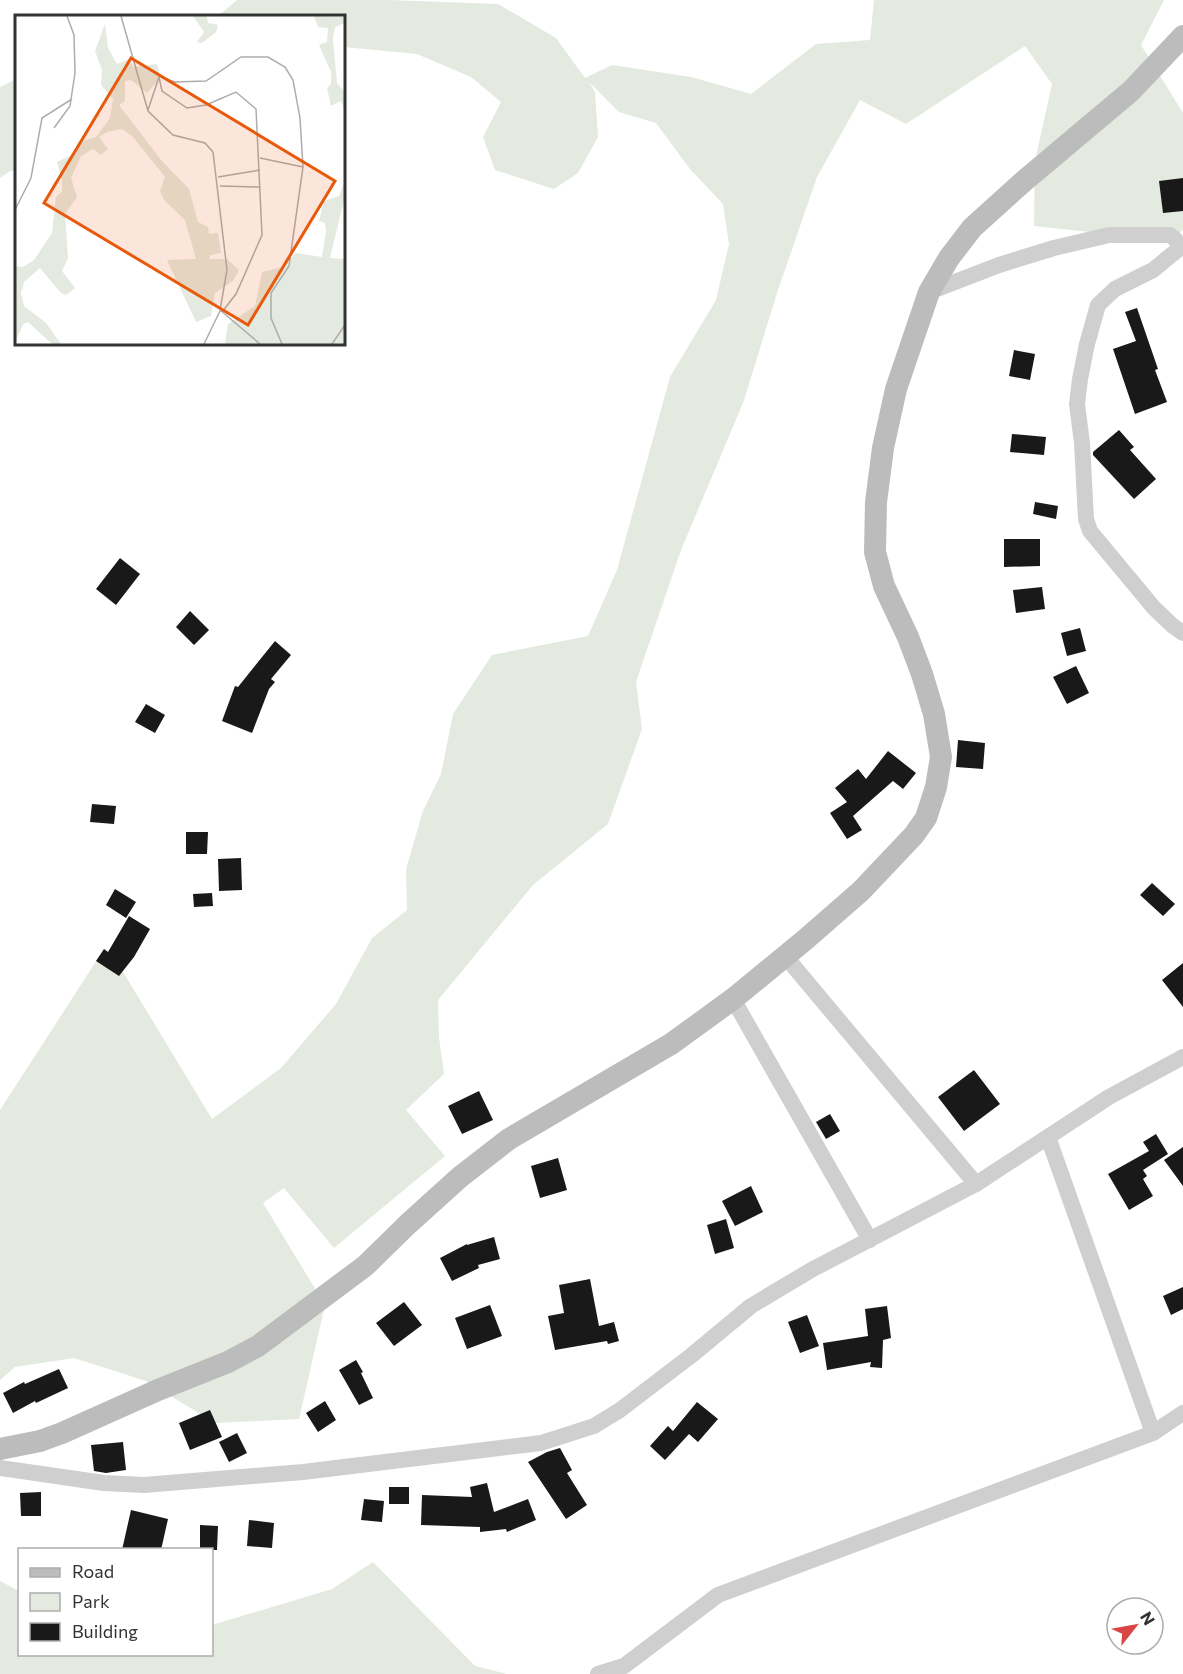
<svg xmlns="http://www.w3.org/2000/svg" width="1183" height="1674" font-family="Commissioner,sans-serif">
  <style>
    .green { fill: #e4eadf }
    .building { fill: #191919 }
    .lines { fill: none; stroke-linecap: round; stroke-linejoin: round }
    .street { stroke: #cfcfcf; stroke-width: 16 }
    .secondary { stroke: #bcbcbc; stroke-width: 22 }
    .inset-road { fill: none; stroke: #adadad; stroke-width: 1.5 }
    .view { fill: #e8590c; fill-opacity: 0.15; stroke: #e8590c; stroke-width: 3 }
    .inset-edge { fill: none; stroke: #323232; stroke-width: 3 }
  </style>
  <rect width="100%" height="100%" fill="#fff"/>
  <path class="green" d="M237 0H389L498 4 556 38 585 78 612 65 691 77 751 94 816 44 870 40 874 0H1164L1141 45 1183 113V230L1162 243 1108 234 1034 226 1035 161 1052 84 1025 46 906 124 860 100 817 177 778 290 743 403 681 550 636 682 642 729 608 824 533 885 438 1000 439 1037 444 1074 406 1110 445 1156 334 1248 284 1188 263 1203 325 1305 299 1419 215 1423 146 1381 74 1358 15 1367 0 1380V1110L104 949 109 953 111 952 212 1119 281 1068 336 1004 372 938 407 910 406 869 423 811 441 774 453 714 492 655 588 636 617 570 670 377 716 300 729 244 723 204 690 169 656 123 619 112 589 82 595 92 598 137 578 173 554 189 495 170 483 137 501 102 471 77 417 54 344 47V16H218Z
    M16 79V171H10L0 178V87Z
    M373 1562 475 1666 507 1674H0V1581L19 1591 20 1654H212V1625L332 1589Z"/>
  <path class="building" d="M1183 178V211L1163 213 1159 181Z
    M1137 308 1158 369 1155 370 1167 402 1135 414 1113 349 1136 341 1125 312Z
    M1014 350 1035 354 1030 380 1009 376Z
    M1119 430 1134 447 1130 450 1156 479 1134 499 1093 455V452Z
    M1012 434 1046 437 1044 455 1010 452Z
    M1035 502 1058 506 1056 519 1033 514Z
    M1004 539H1040V566L1004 567Z
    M120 558 140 574 116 605 96 589Z
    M1042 587 1045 609 1016 613 1013 590Z
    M190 611 209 630 194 645 176 627Z
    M1080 628 1086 651 1067 656 1061 633Z
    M275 641 291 655 271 679 275 682 269 689 252 733 222 721 235 686 238 687Z
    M1076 666 1089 693 1067 704 1053 677Z
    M146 704 165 715 155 733 135 722Z
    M958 740 985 743 983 769 956 767Z
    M888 751 916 773 903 789 893 781 853 816 862 830 847 839 830 813 847 802 835 788 858 769 866 779Z
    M92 804 116 806 114 824 90 822Z
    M186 832H208L207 854H186Z
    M241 858 242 890 219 891 218 859Z
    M1152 883 1175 904 1163 916 1140 895Z
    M115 889 136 902 126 918 106 905Z
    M212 893 213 906 194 907 193 894Z
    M129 916 150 929 134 957 119 976 96 961 104 949 108 952Z
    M1183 963V1007L1162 980Z
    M974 1070 1000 1104 964 1131 938 1097Z
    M479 1091 493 1120 462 1134 448 1106Z
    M830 1114 840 1131 826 1139 816 1122Z
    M1156 1134 1168 1154 1143 1170 1147 1176 1143 1179 1153 1196 1129 1210 1108 1174 1149 1151 1143 1142Z
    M1183 1147V1186L1164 1160Z
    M558 1158 567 1190 540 1198 531 1166Z
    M751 1186 763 1212 735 1226 722 1201Z
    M726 1219 734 1248 715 1254 707 1225Z
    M494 1237 500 1259 478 1265 479 1268 452 1281 440 1258 467 1244V1245Z
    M590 1279 599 1326 614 1322 619 1341 608 1344 607 1341 555 1350 548 1316 564 1313 559 1285Z
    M1183 1287V1309L1171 1315 1163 1296Z
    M404 1302 422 1325 394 1346 376 1323Z
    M490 1305 502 1336 467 1349 455 1318Z
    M887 1306 891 1338 883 1340 882 1368 870 1367 871 1362 827 1370 823 1343 868 1336 865 1309Z
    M807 1315 819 1346 800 1353 788 1322Z
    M356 1360 363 1372 361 1373 373 1398 359 1405 339 1370Z
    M59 1369 68 1388 36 1403 35 1401 13 1413 3 1393 24 1382 25 1384Z
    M325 1401 336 1420 318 1432 306 1413Z
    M697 1402 718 1419 698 1442 689 1434 665 1460 650 1446 668 1426 673 1431Z
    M210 1410 222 1437 190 1450 179 1423Z
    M237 1433 247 1453 229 1462 219 1442Z
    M123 1442 126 1470 106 1473 94 1471 91 1445Z
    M560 1448 572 1470 567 1473 587 1505 566 1519 528 1462 547 1452Z
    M487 1483 494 1512 528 1499 536 1520 507 1532 506 1529 480 1532V1527L421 1525 422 1495 472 1497 470 1487Z
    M389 1487H409V1504H389Z
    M41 1492V1516H21L20 1493Z
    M364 1499 384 1501 382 1522 361 1520Z
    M131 1510 168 1519 161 1550H122Z
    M249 1520 274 1523 272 1548 247 1546Z
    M200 1525 218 1526 217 1550H200Z"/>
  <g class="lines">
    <path class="street" d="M929 292 999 265 1054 248 1109 235H1170L1175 239 1180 248 1153 270 1115 289 1098 305 1087 344 1080 379 1077 404 1082 443 1086 519 1090 531 1154 608 1173 626 1183 633
      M785 956 976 1184
      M733 999 870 1240
      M1048 1137 1153 1433
      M0 1468 104 1483 144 1485 303 1472 541 1443 594 1426 620 1410 692 1355 751 1306 813 1269 976 1184 1109 1097 1183 1057
      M598 1674 624 1666 718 1595 1153 1433 1183 1413"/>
    <path class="secondary" d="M0 1449 40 1441 62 1433 158 1390 228 1362 258 1346 365 1266 408 1224 460 1177 509 1139 671 1044 733 999 806 939 861 891 914 835 926 818 936 787 941 757 934 714 922 674 908 637 884 586 875 552 876 502 883 448 896 389 929 292 949 258 972 228 1024 181 1131 91 1183 36"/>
  </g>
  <g transform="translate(15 15)">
    <rect width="330" height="330" fill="#fff"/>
    <path d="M178 1H192L193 8 203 10 201 17 187 28 182 27 189 17ZM299 1 330 2V8L320 12 318 24 322 68 330 77V97L326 86 316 91 312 73 316 69V57L304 30 312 27 313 13 303 12ZM90 9 93 33 102 49 114 44 118 52 142 49 144 56V64L132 78 116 65 110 66V86L104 90 146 145 174 174 183 207 193 212 194 219 203 218 206 238 195 240V244H212L224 255 218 266 200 278 196 301 181 307 152 245 181 244 170 205 149 185 145 176 150 162 118 122 107 114 92 117 84 122 93 134 86 140 78 134 66 141 56 163 62 182 50 199 53 243 47 256 60 273 51 280 46 278 25 253 9 267 6 278 9 291 31 308 46 329H37L13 307 8 309 0 328V251L8 252 19 245 37 218 41 182 47 176V165L42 147 57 140 66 127 81 122 95 103 98 84 86 70 87 55 80 36ZM330 165V181L315 243 330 244V329H210L213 309 240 291 247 257 267 252 281 238 307 242 311 216 310 208 304 206 309 186 324 181Z" fill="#e4eadf"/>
    <path class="inset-road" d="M106 1 133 96 158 120 190 128 198 137 212 255 205 295 245 329M146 62 160 67 191 66 226 42H253L270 52 278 65 285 103 288 152 274 251 256 278V303L267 329M133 95 144 62 147 76 172 93 191 90 221 77 241 94 247 220 221 279 207 297M39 113 55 91 60 58 59 20 52 1M245 143 288 152M203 162 245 155M205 171 244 172M0 195 16 163 27 103 57 84M189 329 205 296M317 329 330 310"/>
    <path class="view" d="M116 43 320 166 233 310 29 188Z"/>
    <rect width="330" height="330" class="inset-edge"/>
  </g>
  <rect x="18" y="1548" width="195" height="108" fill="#ffffff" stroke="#adadad" stroke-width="1.5"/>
  <rect x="30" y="1568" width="30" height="9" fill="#bcbcbc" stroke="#adadad" stroke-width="1.5"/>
  <text x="72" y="1578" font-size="18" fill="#323232">Road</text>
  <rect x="30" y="1593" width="30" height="18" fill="#e4eadf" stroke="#adadad" stroke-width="1.5"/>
  <text x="72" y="1608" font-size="18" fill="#323232">Park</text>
  <rect x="30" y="1623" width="30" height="18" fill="#191919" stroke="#adadad" stroke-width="1.5"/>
  <text x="72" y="1638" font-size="18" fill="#323232">Building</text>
  <g transform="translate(1135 1626) rotate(59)"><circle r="28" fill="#ffffff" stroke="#adadad" stroke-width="1.5"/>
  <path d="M0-4.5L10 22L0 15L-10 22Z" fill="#d94444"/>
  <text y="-9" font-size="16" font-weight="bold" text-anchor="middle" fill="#323232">N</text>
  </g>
</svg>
